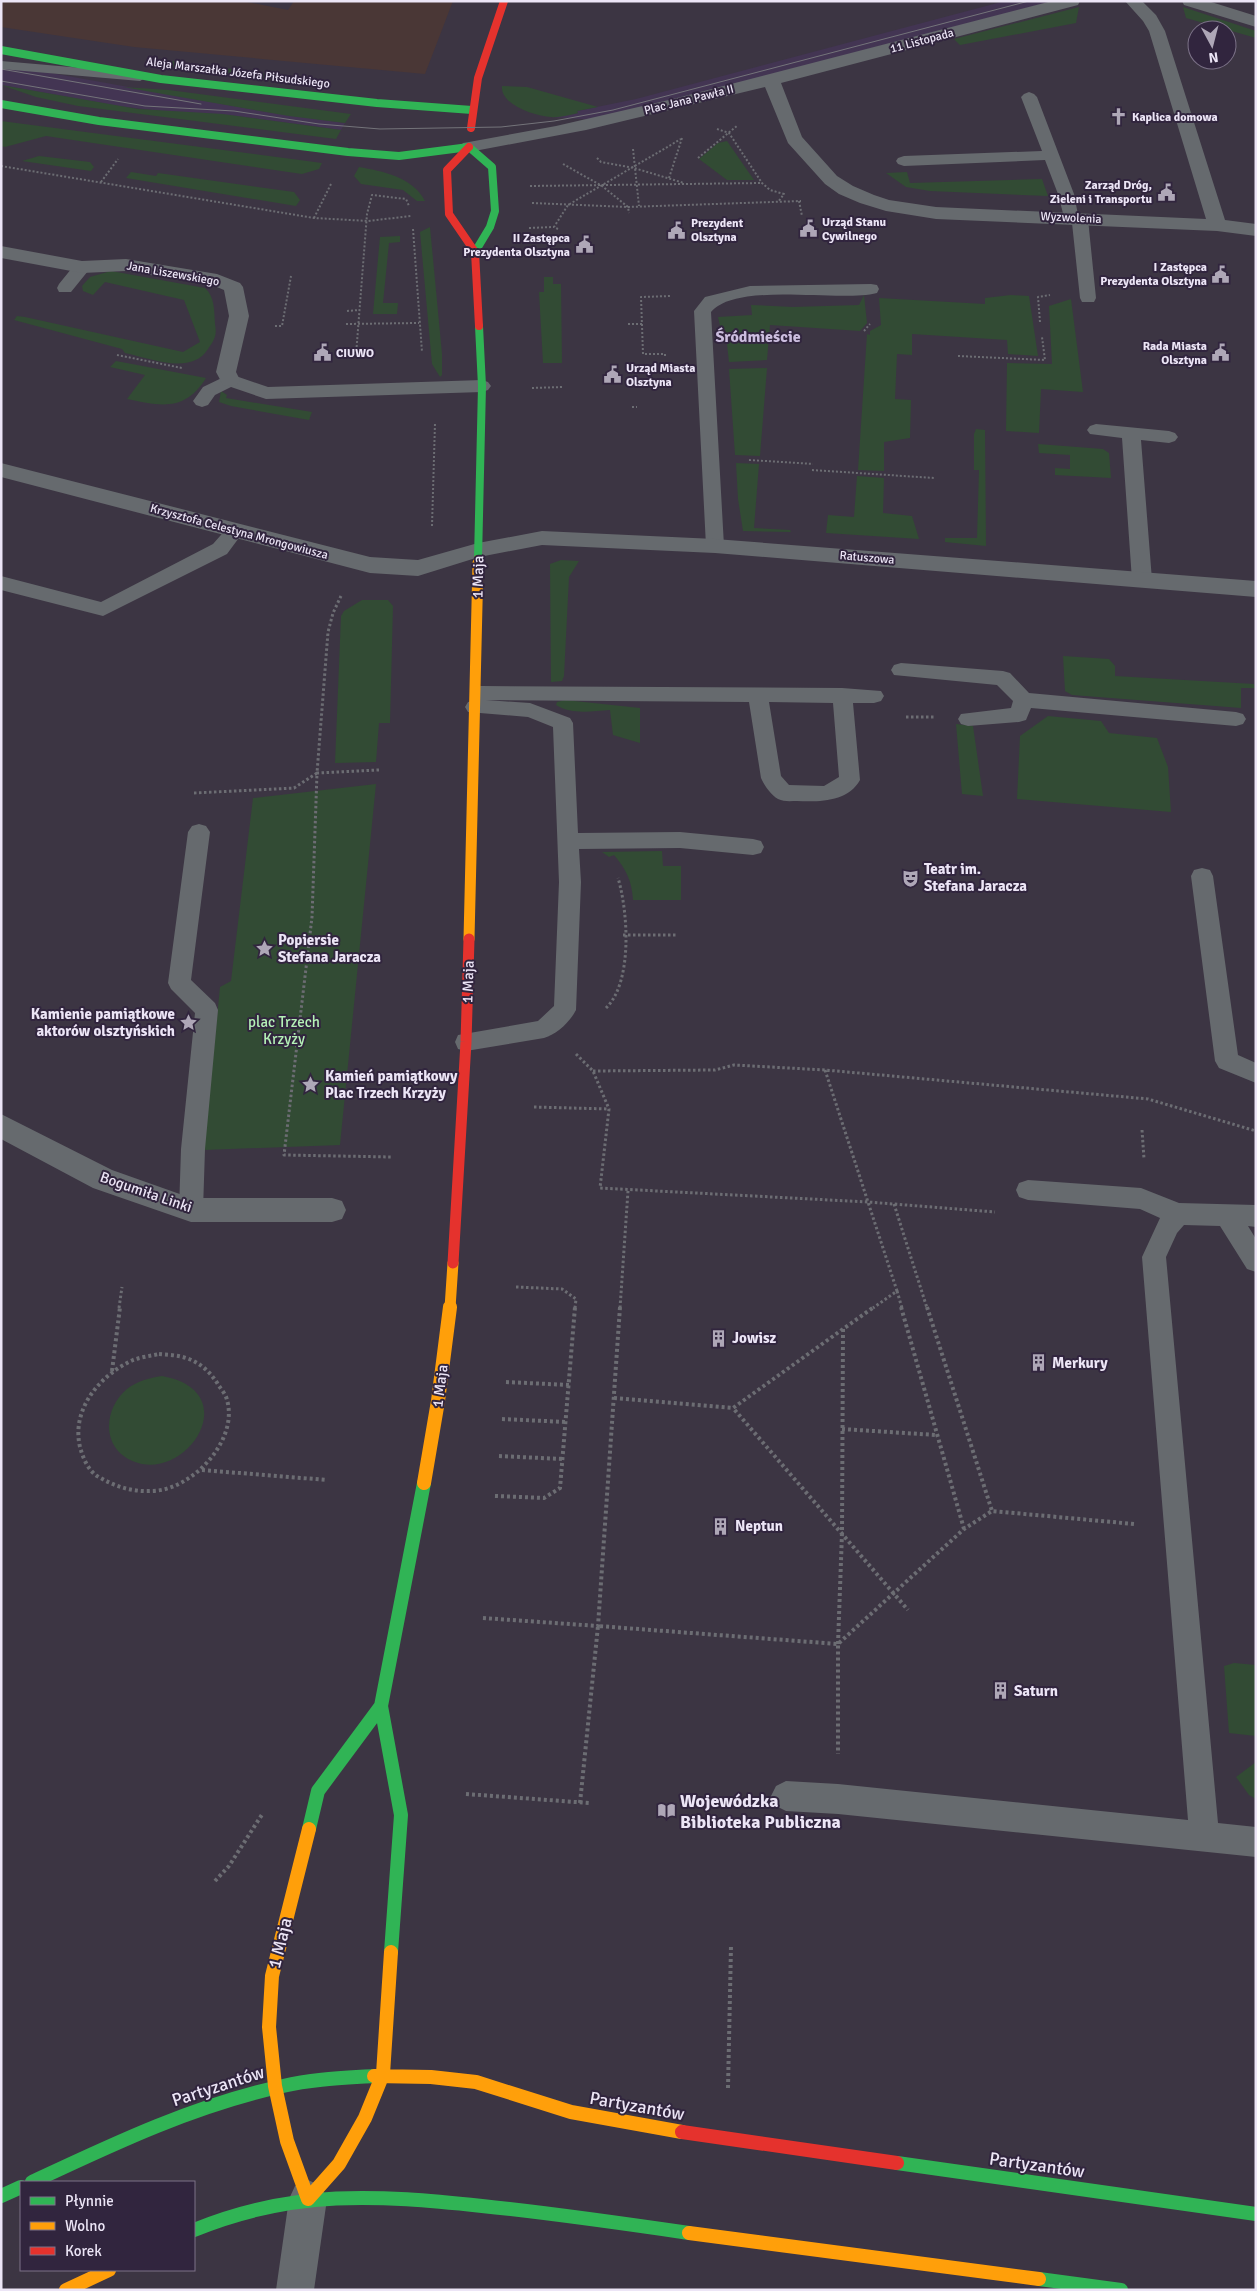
<svg xmlns="http://www.w3.org/2000/svg" width="1257" height="2291" font-family="Signika,sans-serif">
  <style>
    .commercial { fill: #4a3736 }
    .built { fill: #433553 }
    .green { fill: #324b34 }
    .lines { fill: none; stroke-linecap: round; stroke-linejoin: round }
    .path-far2 { stroke: #6c6d73; stroke-width: 2; stroke-dasharray: 2 2; stroke-linecap: butt }
    .path-far1 { stroke: #6c6d73; stroke-width: 3; stroke-dasharray: 2.5 2.5; stroke-linecap: butt }
    .path { stroke: #6c6d73; stroke-width: 4; stroke-dasharray: 3 3; stroke-linecap: butt }
    .lane { fill: #666a6e; fill-rule: evenodd }
    .street { fill: #666a6e; fill-rule: evenodd }
    .fast-far1 { stroke: #30b455; stroke-width: 8 }
    .fast { stroke: #30b455; stroke-width: 14 }
    .slow-far2 { stroke: #ff9f0a; stroke-width: 8 }
    .slow-far1 { stroke: #ff9f0a; stroke-width: 11 }
    .slow { stroke: #ff9f0a; stroke-width: 14 }
    .jam-far2 { stroke: #e5322d; stroke-width: 8 }
    .jam-far1 { stroke: #e5322d; stroke-width: 11 }
    .jam { stroke: #e5322d; stroke-width: 14 }
    .tram { stroke: #74747a; stroke-width: 1 }
    .labels { text-anchor: middle; dominant-baseline: central; stroke-width: 4; stroke-linejoin: round; paint-order: stroke }
    .far-street-label { font-size: 12px; fill: #ece5f6; stroke: #31253e }
    .far-poi-label { font-size: 12px; font-weight: bold; fill: #ece5f6; stroke: #31253e; text-anchor: start }
    .street-label { font-size: 15px; fill: #ece5f6; stroke: #31253e }
    .poi-label { font-size: 15px; font-weight: bold; fill: #ece5f6; stroke: #31253e; text-anchor: start }
    .park-label { font-size: 15px; fill: #b5f2b7; stroke: #31253e }
    .far-district-label { font-size: 16px; font-weight: bold; fill: #ccbedf; stroke: #31253e }
    .near-poi-label { font-size: 18px; font-weight: bold; fill: #ece5f6; stroke: #31253e; text-anchor: start }
    .near-street-label { font-size: 18px; fill: #ece5f6; stroke: #31253e }
  </style>
  <rect width="100%" height="100%" fill="#3c3543"/>
  <path class="commercial" d="M1 1H242L288 10 294 1H453L425 74 134 47 1 27Z"/>
  <path class="built" d="M1005 1H1054L596 120 551 117 578 113 577 111 636 99Z
    M1 64 267 112 345 123 341 130 237 116 169 112 118 106 1 85Z"/>
  <path class="green" d="M1079 7 1076 23 960 45 954 39Z
    M1183 7 1256 31V38L1186 18Z
    M155 59 323 81 325 87 152 65Z
    M1 85 138 109 223 114 341 130 336 139 78 106 36 97Z
    M502 86 527 87 598 107 577 111 578 113C569 115 559 118 551 117 535 116 500 105 502 86Z
    M123 87 169 90 351 114 345 123 289 116Z
    M1 121 322 163 319 169 302 174 46 136 5 147 1 146Z
    M727 141 754 180H727L699 159 718 143Z
    M39 156 90 162 94 167 91 171 22 161Z
    M359 167C382 171 413 177 425 201H417L403 190 361 184 354 176Z
    M131 172 156 176 158 173 294 192 300 200 296 206 126 178Z
    M907 172 910 183 1042 179 1048 196 930 191 906 187 886 173Z
    M430 227 442 354V375L440 377 432 364 420 232Z
    M400 236V242L389 243 383 303H398L397 314H373L380 237Z
    M111 271 205 288C215 297 214 310 215 324 217 335 215 339 208 349 191 376 150 358 125 353L122 349 14 320 17 316 25 317 183 352 200 342 184 300 105 282 93 295 83 291 82 286 90 277Z
    M544 277H553V284H561L562 363H543L539 292H544Z
    M864 295 867 323 860 331 770 325 767 360 729 362 727 344 724 343 718 317 752 315 751 305 793 307 859 305Z
    M1011 295 1029 296 1038 356 1008 354 1007 340 912 334V355L897 354 895 399 911 400 910 438 884 442V471L858 470 867 334 870 335V331L881 325 879 298 985 304V298Z
    M1071 299 1083 392 1041 389 1039 433 1006 431 1007 363 1052 364 1049 306Z
    M116 361 206 378C185 412 161 406 127 399L145 375 110 367Z
    M767 368 760 456 735 455 729 369Z
    M221 391 227 395 226 398 312 412 309 420 231 406 219 402Z
    M976 429 985 430 986 546 945 542V538H977L979 470H974V434Z
    M1038 444 1103 449 1109 453 1111 478 1055 475V468L1070 469V455L1039 453Z
    M736 463 759 464 754 528 790 530 791 532 743 531 738 499Z
    M857 476 884 478 883 513 912 516 919 539 826 533 828 515 854 517Z
    M561 560 579 561 569 577 564 676 562 681 551 682 550 564Z
    M362 600H388L393 606 390 723H379L376 762 335 763 341 616 344 611Z
    M1063 656 1109 659 1115 666V676L1254 684 1255 688H1241V708L1072 695 1065 691Z
    M565 700 640 708V743L613 735 610 710C592 711 572 715 556 705L557 702Z
    M1048 716 1101 721 1109 733 1157 738 1168 767 1171 812 1017 799 1020 736Z
    M956 724 973 726 983 796 962 794Z
    M376 784 340 1145 204 1150 220 987 231 981 253 798Z
    M662 851 663 866H681V900H633C632 881 626 869 614 855L609 857 602 852Z
    M162 1376C251 1392 180 1493 125 1457 101 1441 106 1406 127 1389 137 1381 149 1378 162 1376Z
    M1234 1663 1256 1665V1736L1229 1733 1224 1666Z
    M1256 1762V1799L1249 1795 1236 1777Z"/>
  <g class="lines">
    <path class="path-far2" d="M717 129 729 133 762 183 770 190 784 194 778 202
      M633 149 639 206
      M597 158 601 162 634 168 684 183
      M698 158 738 125
      M563 164 602 186 628 207 629 213
      M1 166 314 218 368 221 411 216
      M669 178 682 138
      M101 182 118 159
      M530 186 762 183
      M799 201 802 216
      M532 203 628 207 801 201
      M314 218 331 184
      M529 228 554 227
      M413 229 422 352
      M558 229 554 227 568 205 681 139
      M347 311 359 310
      M1040 322 1038 297 1050 295
      M346 324 419 323
      M628 324H642
      M275 326H282L291 276
      M864 331 870 324
      M117 355 182 368
      M356 355 367 214 372 195 406 199 409 206
      M665 356V354H643L641 297 671 296
      M958 356 1045 360 1042 337
      M661 364H669
      M532 388 562 387
      M632 407H637
      M749 460 813 464
      M812 470 934 478
      M432 526 435 423"/>
    <path class="path-far1" d="M906 717H935
      M379 770 317 773 312 917 284 1155 392 1157
      M194 793 294 788 317 773 328 632 333 613 341 596
      M623 935H678
      M606 1008C633 982 628 911 618 878
      M576 1054 593 1071 609 1109 600 1188 868 1202 995 1212
      M825 1070 897 1291 873 1308
      M593 1071 715 1070 734 1065 825 1070 1148 1099 1256 1131
      M534 1107 609 1109
      M1142 1130 1144 1159
      M894 1204 927 1308
      M516 1287 562 1289 576 1299 575 1308
      M897 1291 902 1308
      M119 1308 122 1287
      M620 1308 628 1191"/>
    <path class="path" d="M901 1307 964 1529
      M927 1307 992 1511
      M843 1329 733 1408 908 1610
      M159 1354C169 1355 179 1355 189 1359 202 1364 212 1374 219 1386 222 1390 226 1395 227 1400 239 1441 191 1491 151 1491 131 1492 114 1486 97 1476 88 1470 83 1458 80 1447 71 1409 100 1375 133 1360 141 1357 150 1356 159 1354Z
      M112 1371 120 1307
      M506 1382 569 1385
      M614 1398 733 1408
      M502 1419 566 1422
      M842 1429 936 1435
      M499 1456 562 1459
      M202 1470 327 1480
      M495 1496 544 1498 560 1488 575 1307
      M483 1618 598 1626 620 1307
      M839 1643 964 1529 992 1511 1134 1524
      M838 1644 842 1533 843 1329 874 1307
      M466 1794 589 1803
      M580 1803 598 1626 838 1644V1754
      M215 1881 229 1866 263 1813
      M728 2088 731 1946"/>
    <path class="lane" d="M1 61 140 73 147 77 140 81 1 69Z
      M1029 92 1034 94 1037 97 1074 194 1078 215 1086 216 1088 219 1096 298 1094 302H1082L1080 298 1072 223 1065 221 1058 194 1045 160 904 166 898 164 896 161 898 158 904 156 1042 151 1021 97 1024 94Z
      M82 262 88 263 90 267 88 271 71 292H59L57 288 59 284 76 263Z
      M871 284 877 285 879 289 877 293C837 303 738 281 711 312L724 546 722 551 715 552 708 551 706 546 694 311 705 297 750 286Z
      M230 374 268 387 482 380 488 382 491 386 488 390 482 392 266 399 231 387 215 395 208 405 202 407 196 405 193 401 203 387Z
      M1096 424 1169 431 1175 433 1178 437 1175 441 1169 443 1141 440 1152 580 1149 585 1142 587 1135 585 1132 580 1122 438 1090 434 1087 430 1090 426Z
      M235 525 242 527 244 531 227 554 103 616 1 590V576L101 602 213 544 228 527Z
      M901 663 1003 671 1010 673 1029 693 1236 712 1243 714 1246 719 1243 724 1236 726 1031 708 1026 720 1019 722 968 726 961 724 958 719 961 714 1011 708 1013 701 997 685 894 675 891 670 894 665Z
      M481 686 842 688 881 691 884 696 881 701 874 703H853L860 780C848 802 819 802 797 801 791 801 784 802 778 799 771 795 764 785 761 778L749 702 486 700 530 703 570 718 573 723 578 833 680 832 753 839 761 841 764 847 761 853 753 855 680 848 579 849 581 882 576 1010C570 1022 557 1034 544 1038L466 1051 458 1049 455 1042 458 1035 538 1021 554 1006 559 882 553 727 528 717 468 712 465 707 468 702 480 700 474 698 471 693 474 688ZM769 702 833 703 839 777 824 786 789 785 781 776Z
      M199 824 206 826 210 832 191 980 215 1003 218 1010 205 1149 203 1210 200 1218 191 1221 182 1218 179 1210 181 1149 195 1013 171 989 168 983 188 832 192 826Z
      M1202 868 1210 870 1213 876 1238 1055 1256 1063V1083L1219 1068 1215 1061 1191 876 1194 870Z
      M1028 1180 1141 1188 1179 1203 1256 1205V1227L1248 1226 1256 1239V1272L1247 1269 1220 1226 1184 1225 1177 1233 1166 1257 1218 1823 1256 1827V1857L838 1814 786 1811 776 1806 771 1796 776 1786 786 1781 838 1784 1188 1820 1142 1257 1160 1218 1140 1209 1028 1200 1019 1197 1016 1190 1019 1183Z"/>
    <path class="street" d="M1052 1H1080L1078 5 781 83 802 137 837 176 853 186 874 195 889 200 936 207 1206 219 1149 31 1143 21 1125 1H1142L1156 15 1165 31 1225 220 1256 224V236L1217 231 936 219 886 211 860 203 839 194 825 184 788 143 765 87 586 130 469 152 463 151 460 147 463 143 469 142 556 126 673 99Z
      M1182 1H1208L1256 16V27L1184 5Z
      M1 246 82 261 126 259 217 274 240 283 243 287 249 316 236 372 240 380 237 385 230 386 223 385 216 372 229 316 224 290 212 285 126 271 82 273 1 258Z
      M1 463 370 557 418 560 478 543 542 531 715 539 1256 581V597L715 553 542 545 479 557 418 576 370 573 1 477Z
      M1 1114 112 1170 191 1198H332L342 1201 346 1210 342 1219 332 1222H191L93 1188 1 1139Z
      M308 2180 321 2186 327 2199 314 2290H276L289 2199 295 2186Z"/>
    <path class="fast-far1" d="M1 50 161 79 377 103 472 110
      M1 104 99 121 348 152 399 156 469 147
      M469 147 492 167 495 211 490 227 475 252
      M478 559 482 386 479 326"/>
    <path class="fast" d="M309 1829 318 1791 381 1706
      M391 1952 401 1815 381 1706 424 1483
      M897 2163 1256 2214
      M32 2182C113 2144 195 2105 283 2086 313 2079 344 2078 374 2076
      M1 2196 21 2187
      M194 2230C294 2189 377 2195 482 2206 551 2213 620 2223 689 2233
      M1039 2279 1121 2290"/>
    <path class="slow-far2" d="M478 564V559"/>
    <path class="slow-far1" d="M469 939 478 563
      M450 1308 453 1263"/>
    <path class="slow" d="M424 1483 438 1401 450 1307
      M374 2076 431 2077 476 2082 571 2112 682 2132
      M308 2199 339 2164 365 2118 383 2074 391 1952
      M308 2199 287 2141 275 2086 269 2027 272 1976 309 1829
      M689 2233 1039 2279
      M66 2290 109 2270"/>
    <path class="jam-far2" d="M471 128 478 78 504 1
      M469 147 447 170 449 214 475 252 479 326"/>
    <path class="jam-far1" d="M453 1263 466 1042 469 939"/>
    <path class="jam" d="M682 2132 897 2163"/>
    <path class="tram" d="M1 69 201 104
      M1 81 145 106 234 111 319 124 380 129 501 127 554 121 613 110 1029 1"/>
  </g>
  <defs>
    <symbol id="church-bare" viewBox="-9 -9 18 18"><path d="M-1.2-6h2.4v3.5h3.3v2.4h-3.3V6h-2.4V-.1h-3.3v-2.4h3.3Z" fill="#aea7b7" stroke="#31253e" stroke-width="2.5" paint-order="stroke"/></symbol>
    <symbol id="civic-bare" viewBox="-9 -9 18 18"><path d="M-.6-6.5H3V-4.5H.6V-3L4-1V1h2V6H-6V1h2V-1L-.6-3ZM-1.2 2.5V6h2.4V2.5Z" fill="#aea7b7" stroke="#31253e" stroke-width="2.5" paint-order="stroke"/></symbol>
    <symbol id="theatre-bare" viewBox="-9 -9 18 18"><path d="M-5-5.5Q0-4 5-5.5V0Q5 5 0 6Q-5 5-5 0ZM-3.3-2.5H-1v1.5H-3.3ZM1-2.5H3.3v1.5H1ZM-2.8 1Q0 5.5 2.8 1Z" fill="#aea7b7" stroke="#31253e" stroke-width="2.5" paint-order="stroke"/></symbol>
    <symbol id="sight-bare" viewBox="-9 -9 18 18"><path d="M0-6L1.8-2.2L6-1.7L2.9 1.2L3.7 5.4L0 3.3L-3.7 5.4L-2.9 1.2L-6-1.7L-1.8-2.2Z" fill="#aea7b7" stroke="#31253e" stroke-width="2.5" paint-order="stroke"/></symbol>
    <symbol id="building-bare" viewBox="-9 -9 18 18"><path d="M-4-6H4V6H1V3H-1V6H-4ZM-2.5-4.3h1.7v1.8h-1.7ZM.8-4.3h1.7v1.8H.8ZM-2.5-1h1.7V.8h-1.7ZM.8-1h1.7V.8H.8Z" fill="#aea7b7" stroke="#31253e" stroke-width="2.5" paint-order="stroke"/></symbol>
    <symbol id="library-bare" viewBox="-9 -9 18 18"><path d="M-6-4Q-3-5.5-.7-3.5V5Q-3 3-6 4ZM6-4Q3-5.5 .7-3.5V5Q3 3 6 4Z" fill="#aea7b7" stroke="#31253e" stroke-width="2.5" paint-order="stroke"/></symbol>
  </defs>
  <g fill-rule="evenodd">
    <use href="#church-bare" x="1106" y="104" width="25" height="25"/>
    <use href="#civic-bare" x="1154" y="180" width="25" height="25"/>
    <use href="#civic-bare" x="796" y="216" width="25" height="25"/>
    <use href="#civic-bare" x="664" y="218" width="25" height="25"/>
    <use href="#civic-bare" x="572" y="232" width="25" height="25"/>
    <use href="#civic-bare" x="1208" y="262" width="25" height="25"/>
    <use href="#civic-bare" x="310" y="340" width="25" height="25"/>
    <use href="#civic-bare" x="1208" y="340" width="25" height="25"/>
    <use href="#civic-bare" x="600" y="362" width="25" height="25"/>
    <use href="#theatre-bare" x="898" y="866" width="25" height="25"/>
    <use href="#sight-bare" x="252" y="936" width="25" height="25"/>
    <use href="#sight-bare" x="176" y="1010" width="25" height="25"/>
    <use href="#sight-bare" x="298" y="1072" width="25" height="25"/>
    <use href="#building-bare" x="706" y="1326" width="25" height="25"/>
    <use href="#building-bare" x="1026" y="1350" width="25" height="25"/>
    <use href="#building-bare" x="708" y="1514" width="25" height="25"/>
    <use href="#building-bare" x="988" y="1678" width="25" height="25"/>
    <use href="#library-bare" x="654" y="1798" width="25" height="25"/>
  </g>
  <g class="labels">
    <g class="far-street-label">
      <text transform="translate(922 41) rotate(-15)">11 Listopada</text>
      <text transform="translate(238 73) rotate(7)">Aleja Marszałka Józefa Piłsudskiego</text>
      <text transform="translate(689 100) rotate(-14)">Plac Jana Pawła II</text>
      <text transform="translate(1071 218) rotate(3)">Wyzwolenia</text>
      <text transform="translate(173 274) rotate(10)">Jana Liszewskiego</text>
      <text transform="translate(239 532) rotate(15)">Krzysztofa Celestyna Mrongowiusza</text>
      <text transform="translate(867 558) rotate(5)">Ratuszowa</text>
    </g>
    <g class="far-poi-label">
      <text x="1132" y="117">Kaplica domowa</text>
      <text x="1152" y="185" text-anchor="end">Zarząd Dróg,<tspan x="1152" dy="14">Zieleni i Transportu</tspan></text>
      <text x="822" y="222">Urząd Stanu<tspan x="822" dy="14">Cywilnego</tspan></text>
      <text x="691" y="223">Prezydent<tspan x="691" dy="14">Olsztyna</tspan></text>
      <text x="570" y="238" text-anchor="end">II Zastępca<tspan x="570" dy="14">Prezydenta Olsztyna</tspan></text>
      <text x="1207" y="267" text-anchor="end">I Zastępca<tspan x="1207" dy="14">Prezydenta Olsztyna</tspan></text>
      <text x="1207" y="346" text-anchor="end">Rada Miasta<tspan x="1207" dy="14">Olsztyna</tspan></text>
      <text x="336" y="353">CIUWO</text>
      <text x="626" y="368">Urząd Miasta<tspan x="626" dy="14">Olsztyna</tspan></text>
    </g>
    <g class="street-label">
      <text transform="translate(478 577) rotate(-89)">1 Maja</text>
      <text transform="translate(468 982) rotate(-88)">1 Maja</text>
      <text transform="translate(146 1192) rotate(19)">Bogumiła Linki</text>
      <text transform="translate(440 1386) rotate(-83)">1 Maja</text>
    </g>
    <g class="poi-label">
      <text x="924" y="869">Teatr im.<tspan x="924" dy="17">Stefana Jaracza</tspan></text>
      <text x="278" y="940">Popiersie<tspan x="278" dy="17">Stefana Jaracza</tspan></text>
      <text x="175" y="1014" text-anchor="end">Kamienie pamiątkowe<tspan x="175" dy="17">aktorów olsztyńskich</tspan></text>
      <text x="325" y="1076">Kamień pamiątkowy<tspan x="325" dy="17">Plac Trzech Krzyży</tspan></text>
      <text x="732" y="1338">Jowisz</text>
      <text x="1052" y="1363">Merkury</text>
      <text x="735" y="1526">Neptun</text>
      <text x="1014" y="1691">Saturn</text>
    </g>
    <g class="park-label">
      <text x="284" y="1022">plac Trzech<tspan x="284" dy="17">Krzyży</tspan></text>
    </g>
    <g class="far-district-label">
      <text x="758" y="337">Śródmieście</text>
    </g>
    <g class="near-poi-label">
      <text x="680" y="1801">Wojewódzka<tspan x="680" dy="21">Biblioteka Publiczna</tspan></text>
    </g>
    <g class="near-street-label">
      <text transform="translate(280 1943) rotate(-76)">1 Maja</text>
      <text transform="translate(218 2086) rotate(-18)">Partyzantów</text>
      <text transform="translate(637 2106) rotate(10)">Partyzantów</text>
      <text transform="translate(1037 2165) rotate(8)">Partyzantów</text>
    </g>
  </g>
  <rect width="1257" height="2291" fill="none" stroke="#ece5f6" stroke-width="5"/>
  <rect x="20" y="2181" width="175" height="90" fill="#31253e" stroke="#7c7288"/>
  <rect x="30" y="2197" width="25" height="8" fill="#30b455" stroke="#7c7288"/>
  <text x="65" y="2206" font-size="15" fill="#ece5f6">Płynnie</text>
  <rect x="30" y="2222" width="25" height="8" fill="#ff9f0a" stroke="#7c7288"/>
  <text x="65" y="2231" font-size="15" fill="#ece5f6">Wolno</text>
  <rect x="30" y="2247" width="25" height="8" fill="#e5322d" stroke="#7c7288"/>
  <text x="65" y="2256" font-size="15" fill="#ece5f6">Korek</text>
  <g transform="translate(1212 45) rotate(173)"><circle r="24" fill="#31253e" stroke="#7c7288"/>
  <path d="M0-4L9 19L0 12L-9 19Z" fill="#aea7b7"/>
  <text y="-8" font-size="14" font-weight="bold" text-anchor="middle" fill="#ece5f6">N</text>
  </g>
</svg>
